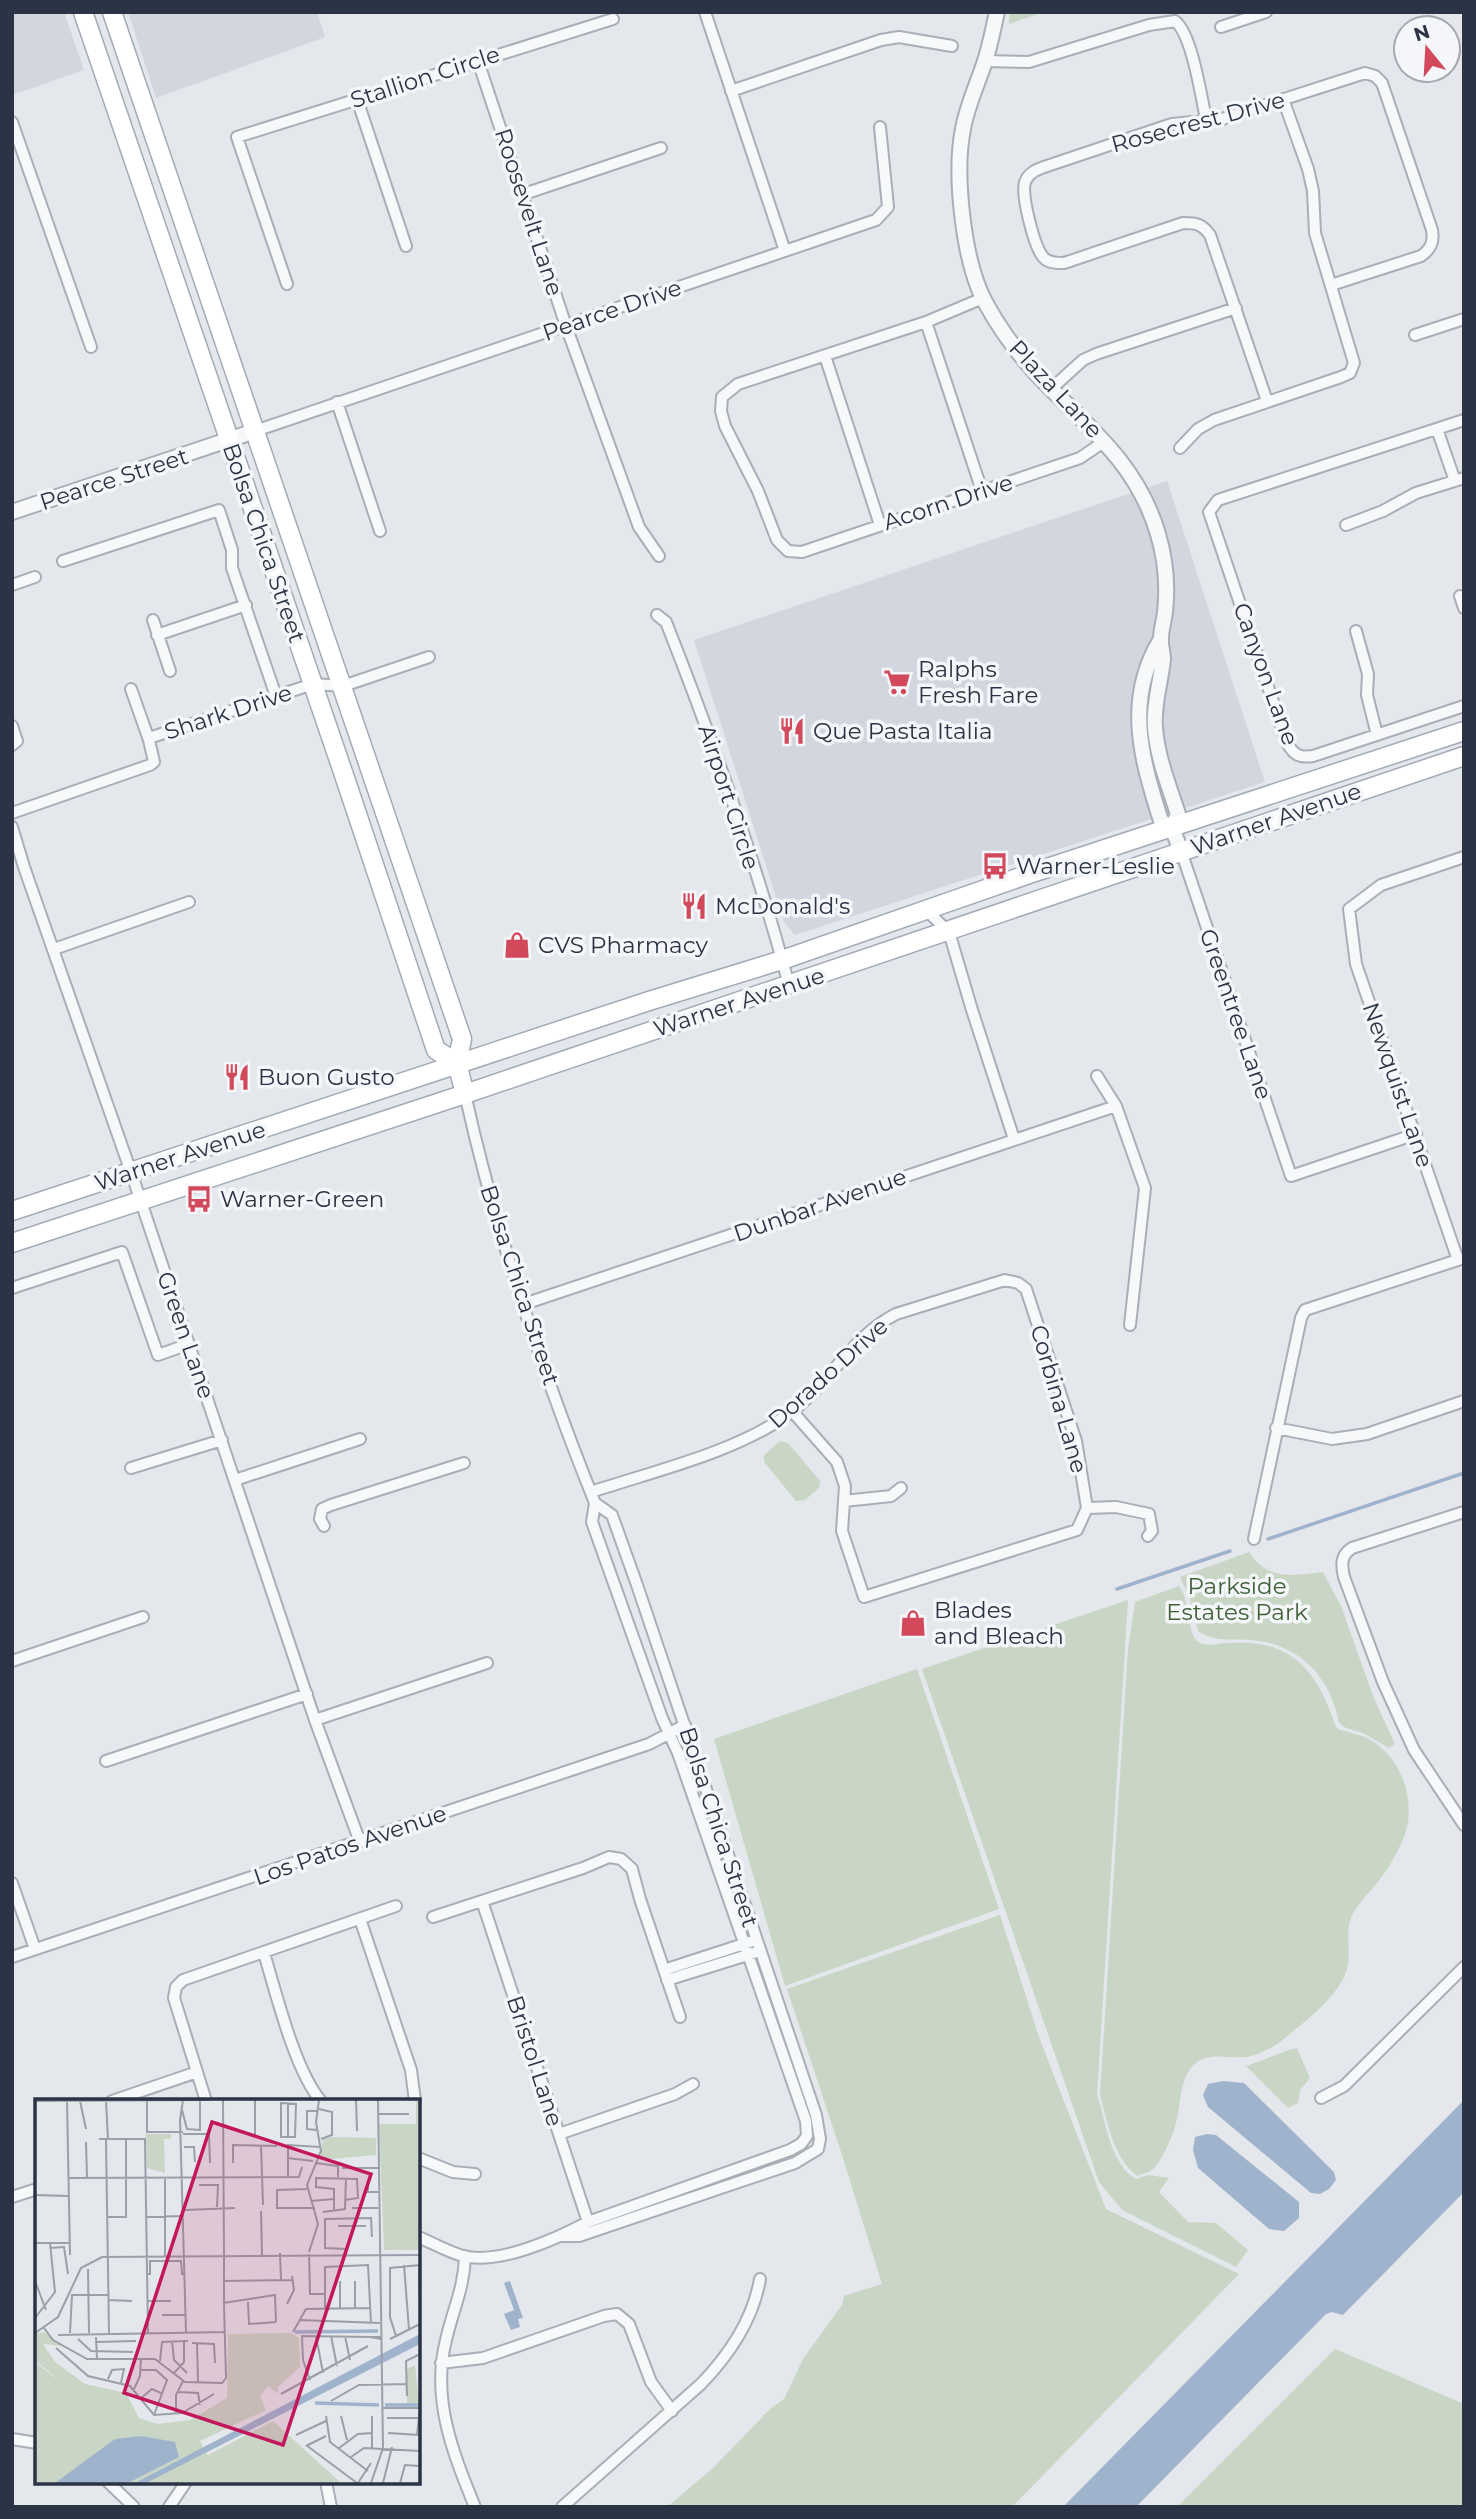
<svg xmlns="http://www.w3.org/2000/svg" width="1476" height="2519" font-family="Montserrat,sans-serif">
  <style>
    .built { fill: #d2d6de }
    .green { fill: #c9d6c5 }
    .water { fill: #9fb4cc }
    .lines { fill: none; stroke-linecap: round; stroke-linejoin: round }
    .stream { stroke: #9fb4cc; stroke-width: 3.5 }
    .minor-casing { stroke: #a9aeb7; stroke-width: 14 }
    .tertiary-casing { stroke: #a9aeb7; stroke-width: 18 }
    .primary-casing { stroke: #a3abb8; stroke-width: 21 }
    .minor { stroke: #f7f8fa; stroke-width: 10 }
    .tertiary { stroke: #f7f8fa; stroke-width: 14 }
    .primary { stroke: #fff; stroke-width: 18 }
    .labels { text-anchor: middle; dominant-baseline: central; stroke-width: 7; stroke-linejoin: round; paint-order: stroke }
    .street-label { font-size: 23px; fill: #2b3445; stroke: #f4f6f9 }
    .poi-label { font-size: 23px; fill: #2b3445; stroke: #f4f6f9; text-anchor: start }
    .park-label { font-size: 23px; fill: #3f6138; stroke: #f4f6f9 }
    .inset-river { fill: none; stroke: #9fb4cc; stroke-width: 3.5 }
    .inset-road { fill: none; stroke: #9a9fa9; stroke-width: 2 }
    .view { fill: #c2185b; fill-opacity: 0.15; stroke: #c2185b; stroke-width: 3.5 }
    .inset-edge { fill: none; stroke: #2b3445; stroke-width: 3.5 }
  </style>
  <rect width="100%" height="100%" fill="#e4e7ec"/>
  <path class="built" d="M12 12H64L84 70 12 95Z
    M128 12H317L325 37 156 98Z
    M1167 481 1265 782 795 935 784 922 694 640Z"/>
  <path class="green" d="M1010 12H1044L1009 24Z
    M780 1441 788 1443 820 1481 819 1488 805 1500 796 1501 764 1462V1455Z
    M1249 1552C1269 1582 1292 1575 1323 1572L1341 1606 1373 1696 1395 1744 1389 1748 1363 1733 1346 1728 1339 1723C1331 1677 1299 1643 1250 1640 1230 1638 1216 1643 1198 1631L1190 1599 1180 1577Z
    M1179 1586C1191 1602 1187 1632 1197 1641 1205 1648 1220 1643 1229 1643 1293 1638 1318 1673 1336 1727L1340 1730C1348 1732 1357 1734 1365 1737 1403 1755 1419 1805 1402 1842 1395 1856 1387 1871 1377 1883 1370 1892 1360 1901 1354 1912 1344 1928 1351 1946 1348 1964 1344 1993 1305 2021 1284 2039 1275 2047 1258 2055 1246 2057 1227 2059 1205 2050 1191 2068 1179 2083 1181 2105 1176 2123 1174 2134 1160 2164 1152 2170 1148 2173 1141 2174 1137 2176 1113 2157 1108 2124 1100 2095L1128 1649 1135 1602Z
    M1128 1600 1097 2094C1106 2122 1110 2164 1136 2179L1148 2175 1169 2178 1159 2192 1188 2222 1216 2223 1248 2250 1236 2267 1122 2210 1099 2182 922 1669Z
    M917 1669 999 1909 785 1986 714 1739Z
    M1000 1915 1039 2037 1106 2209 1239 2274 1012 2507H667L712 2469 771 2408 784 2399 803 2359 842 2305 844 2296 882 2284 842 2155 787 1989Z
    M1297 2048 1310 2078 1300 2090 1298 2103 1288 2108 1246 2066C1263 2061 1279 2052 1297 2048Z
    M1335 2349 1464 2404V2507H1177Z"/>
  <path class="water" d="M1223 2081 1244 2083 1334 2172 1336 2180 1329 2189 1320 2194 1311 2193 1208 2107 1203 2095 1208 2084Z
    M1464 2100V2192L1343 2315 1332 2312 1326 2314 1136 2507H1063Z
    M1207 2134 1216 2135 1299 2202V2218L1284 2231 1269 2229 1198 2168 1193 2150 1195 2137Z
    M510 2281 523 2318 518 2319 520 2327 511 2330 504 2314 514 2310 504 2283Z"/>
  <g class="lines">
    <path class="stream" d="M1268 1539 1464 1473
      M1117 1589 1230 1551"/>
    <defs>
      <path id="minor" d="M705 12 785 251
        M1221 27 1266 12
        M478 61 566 326 639 527 659 556
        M985 61 1029 62 1149 25 1175 21C1192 34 1201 96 1206 119
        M731 91 881 40 899 37 952 46
        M357 99 406 246
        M12 122 91 347
        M524 194 661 148
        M287 284 237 137 613 19
        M983 298 926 322 738 384 722 397 721 411 725 426 758 491 777 540 788 551 802 552 1080 458 1105 441
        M926 322 982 491
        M1415 335 1464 319
        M825 356 880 525
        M1051 389 1083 360 1096 354 1236 308
        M1267 401 1210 235C1202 224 1196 223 1183 223L1064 263C1056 263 1048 263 1043 257 1034 246 1021 195 1025 182 1029 172 1038 169 1047 166L1172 124 1222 119 1365 73 1375 76 1382 83 1432 230C1434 242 1431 249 1421 256L1331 285
        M337 402 380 531
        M1464 420 1218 500 1209 512 1287 743C1294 755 1299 758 1313 756L1464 706
        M1437 429 1455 481
        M255 431 876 220 888 207 880 127
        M1180 448 1198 429 1214 420 1341 377 1350 373 1354 363 1315 233 1313 191 1308 169 1283 99
        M1346 525 1383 511 1416 493 1464 478
        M63 561 219 510 232 550V568L276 696
        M12 585 35 577
        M1460 596 1464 608
        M657 615 666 622C713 741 756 862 789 985
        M153 620 170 671
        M1356 631 1368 674 1367 695 1377 735
        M157 635 246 605
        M131 689 149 740
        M12 726 17 741 12 745
        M12 813 150 765 154 762 149 740 152 737 313 684 343 686 429 657
        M12 827 24 867 131 1172 315 1720 360 1842
        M1181 851 1291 1176 1416 1134
        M926 910 949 932 972 1010 1014 1139
        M54 949 189 902
        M1097 1076 1116 1106 1145 1188 1130 1325
        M465 1094C496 1233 542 1371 595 1503L612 1515 637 1585 816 2115 820 2139 818 2149 795 2163 579 2236H561
        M1458 1260 1356 964 1349 909 1381 885 1464 857
        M12 1288 122 1252 158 1355 189 1344
        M524 1304 1116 1106
        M792 1411 837 1462 845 1486 842 1531 864 1597 1077 1530 1087 1508
        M1276 1428 1332 1439 1367 1434 1464 1401
        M131 1468 222 1440
        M235 1480 360 1439
        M591 1492C654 1471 737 1452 790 1413 830 1383 851 1337 896 1314L1005 1280 1018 1283 1026 1289 1076 1441 1087 1508
        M844 1501 891 1496 901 1488
        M1087 1508 1116 1507 1149 1514 1152 1531 1148 1536
        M1464 1512 1352 1548C1341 1555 1341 1564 1344 1577L1383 1682 1414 1750 1464 1825
        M324 1526 320 1519 322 1509 331 1505 464 1463
        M1254 1539 1301 1318 1305 1310 1464 1258
        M12 1661 143 1617
        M315 1720 487 1663
        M106 1761 307 1694
        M12 1883 35 1949
        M482 1901 588 2222
        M433 1917 583 1868 609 1857 621 1859 632 1869 640 1899 680 2017
        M360 1919 411 2070 415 2101
        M264 1953C276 1993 295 2071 321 2101
        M12 1957 649 1744 685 1725
        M664 1970 750 1942
        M667 1980 754 1953
        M1321 2098 1344 2086 1464 1967
        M112 2101 197 2072
        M206 2101 174 1998 176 1987 183 1980 396 1906
        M559 2134 675 2094 693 2084
        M418 2158 453 2172 475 2174
        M12 2197 37 2189
        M418 2237C433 2243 448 2252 463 2256 499 2265 556 2239 588 2222L790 2150 801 2144 807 2136 806 2121 678 1753 662 1718 592 1522 595 1503
        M465 2256C464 2289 453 2309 446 2340 431 2399 453 2453 475 2507
        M441 2363 483 2358 604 2316 617 2314 629 2324 651 2382 672 2411
        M12 2439 37 2443
        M108 2482 134 2507
        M326 2482 331 2507
        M169 2507 186 2482
        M562 2507 701 2384C730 2354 753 2320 760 2279"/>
      <path id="tertiary" d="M997 12C993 29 990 47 984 64 977 85 967 106 963 129 954 173 963 259 984 300 1001 332 1024 362 1050 388 1096 433 1139 469 1158 534 1166 561 1168 585 1165 612 1164 621 1161 630 1161 638 1160 645 1163 652 1163 659 1161 682 1153 704 1155 727 1157 757 1169 786 1178 814L1172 828
        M12 512 255 431
        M1161 639C1124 699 1141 758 1161 821L1172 828 1181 851"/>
      <path id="primary" d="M83 12 345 778 436 1050 457 1063
        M112 12 462 1039 457 1063 465 1094
        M12 1211 649 1001 782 960 1032 873 1464 731
        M12 1243 465 1094 1464 756"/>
    </defs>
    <use href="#minor" class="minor-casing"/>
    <use href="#tertiary" class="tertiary-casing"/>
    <use href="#primary" class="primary-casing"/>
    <use href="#minor" class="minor"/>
    <use href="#tertiary" class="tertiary"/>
    <use href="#primary" class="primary"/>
  </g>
  <defs>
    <symbol id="supermarket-bare" viewBox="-9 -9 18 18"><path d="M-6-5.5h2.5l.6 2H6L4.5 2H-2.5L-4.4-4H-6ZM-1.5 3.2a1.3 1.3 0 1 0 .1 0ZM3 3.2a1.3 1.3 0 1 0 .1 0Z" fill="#d1495b" stroke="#f4f6f9" stroke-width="2.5" paint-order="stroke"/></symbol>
    <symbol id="restaurant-bare" viewBox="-9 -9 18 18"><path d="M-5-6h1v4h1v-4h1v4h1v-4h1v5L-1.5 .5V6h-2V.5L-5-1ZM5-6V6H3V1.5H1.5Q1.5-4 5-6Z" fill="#d1495b" stroke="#f4f6f9" stroke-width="2.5" paint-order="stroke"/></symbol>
    <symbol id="bus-bare" viewBox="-9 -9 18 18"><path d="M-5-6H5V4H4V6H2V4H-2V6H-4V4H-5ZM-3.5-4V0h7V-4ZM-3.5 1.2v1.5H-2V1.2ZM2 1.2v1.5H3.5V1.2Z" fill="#d1495b" stroke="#f4f6f9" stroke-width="2.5" paint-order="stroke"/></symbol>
    <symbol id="shop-bare" viewBox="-9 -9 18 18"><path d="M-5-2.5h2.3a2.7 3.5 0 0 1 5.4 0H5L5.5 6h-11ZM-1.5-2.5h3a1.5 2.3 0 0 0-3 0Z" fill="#d1495b" stroke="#f4f6f9" stroke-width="2.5" paint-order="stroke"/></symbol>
  </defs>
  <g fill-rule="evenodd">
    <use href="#supermarket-bare" x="878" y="663" width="38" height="38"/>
    <use href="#restaurant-bare" x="773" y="712" width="38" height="38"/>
    <use href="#bus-bare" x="976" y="847" width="38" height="38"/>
    <use href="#restaurant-bare" x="675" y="887" width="38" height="38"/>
    <use href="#shop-bare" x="498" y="926" width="38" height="38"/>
    <use href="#restaurant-bare" x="218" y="1058" width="38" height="38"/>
    <use href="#bus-bare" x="180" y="1180" width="38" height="38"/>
    <use href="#shop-bare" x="894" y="1604" width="38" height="38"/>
  </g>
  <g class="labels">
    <g class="street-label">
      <text transform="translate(425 77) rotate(-18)">Stallion Circle</text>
      <text transform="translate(1198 122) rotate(-15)">Rosecrest Drive</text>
      <text transform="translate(529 212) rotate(72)">Roosevelt Lane</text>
      <text transform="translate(612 310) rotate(-19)">Pearce Drive</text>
      <text transform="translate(1056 389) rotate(47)">Plaza Lane</text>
      <text transform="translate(114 479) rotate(-18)">Pearce Street</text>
      <text transform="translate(948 502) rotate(-18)">Acorn Drive</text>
      <text transform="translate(264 543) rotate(71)">Bolsa Chica Street</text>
      <text transform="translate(1266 674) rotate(70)">Canyon Lane</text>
      <text transform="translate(228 712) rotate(-18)">Shark Drive</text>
      <text transform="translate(729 797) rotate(72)">Airport Circle</text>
      <text transform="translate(1276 819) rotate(-19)">Warner Avenue</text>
      <text transform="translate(739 1002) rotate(-18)">Warner Avenue</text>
      <text transform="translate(1236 1014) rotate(71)">Greentree Lane</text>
      <text transform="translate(1398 1085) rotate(71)">Newquist Lane</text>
      <text transform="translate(180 1156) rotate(-18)">Warner Avenue</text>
      <text transform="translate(820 1205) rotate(-19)">Dunbar Avenue</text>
      <text transform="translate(520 1285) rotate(72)">Bolsa Chica Street</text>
      <text transform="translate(186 1335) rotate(71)">Green Lane</text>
      <text transform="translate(828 1373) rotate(-42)">Dorado Drive</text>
      <text transform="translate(1059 1399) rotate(74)">Corbina Lane</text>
      <text transform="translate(719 1827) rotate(72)">Bolsa Chica Street</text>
      <text transform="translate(350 1845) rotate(-19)">Los Patos Avenue</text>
      <text transform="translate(535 2061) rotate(72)">Bristol Lane</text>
    </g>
    <g class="poi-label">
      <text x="918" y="669">Ralphs<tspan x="918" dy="26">Fresh Fare</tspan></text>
      <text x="813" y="731">Que Pasta Italia</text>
      <text x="1016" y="866">Warner-Leslie</text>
      <text x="715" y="906">McDonald's</text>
      <text x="538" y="945">CVS Pharmacy</text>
      <text x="258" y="1077">Buon Gusto</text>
      <text x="220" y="1199">Warner-Green</text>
      <text x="934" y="1610">Blades<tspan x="934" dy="26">and Bleach</tspan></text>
    </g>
    <g class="park-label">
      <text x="1237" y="1586">Parkside<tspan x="1237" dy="26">Estates Park</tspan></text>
    </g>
  </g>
  <g transform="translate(35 2099)">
    <rect width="385" height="385" fill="#e4e7ec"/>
    <path d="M381 1H385V151H349L344 25H381ZM111 35H136V40H129L130 74 112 69ZM297 38 341 39V56L285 61 288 40ZM9 233 27 247 8 245 20 263 50 285 91 294 104 319 123 325 155 321 192 299 193 235 257 234 264 239 265 268 243 288V295L233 287 225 297 231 311 165 342 173 356 238 322 306 384H0V263L28 285 0 261V235ZM380 266 384 304 372 305V270Z" fill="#c9d6c5"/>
    <path d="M385 235V245L111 384H100ZM106 337 140 343 144 358 93 384H20L80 340Z" fill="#9fb4cc"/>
    <path class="inset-river" d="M260 233 343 232M280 304 344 306M350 306H385"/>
    <path class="inset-road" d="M71 1 73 41M112 1V33H148M148 1 145 21 151 234M188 1 189 157M321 1 322 32M0 2 175 1M32 2 35 156M45 2 51 30M246 4 261 5 260 38H246ZM253 4V38M284 10 297 13V36L286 40M147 11 152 30 165 31V1M282 12H272V30L282 31M343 15H374M148 35H174L175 64M220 36V1M64 40H110L113 234M71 41 74 234M51 43 52 79M226 47 228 106M149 48H159L160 63M252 59 278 62M198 64V46L242 47M281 64 303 67V78M307 69H343M253 78V46L286 48M33 79 264 78 267 68M130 79V157M333 81V93H343M164 86H183L182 108M272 90 242 91V109H280M0 96 33 97M276 102 299 100M317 109H343M150 111 200 109M299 111V90L281 88V79L322 80 323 99 310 101M226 112 227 157M288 113 310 110 311 79M72 118H91V40M111 118 149 117M303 127H331M0 144H34M15 149 29 148 33 175M312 150 290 149V120L336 119 337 138M274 153 283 125 272 86 286 52 281 23 284 1M245 154 246 181M274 155 275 195H290M369 166 374 231M384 166 385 215M53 170 54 234M112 175H115V162H146L147 175 150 174M0 182 11 211M188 182 258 181M305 182V209M320 182V210M73 201 97 202M112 202H136M213 203 214 225 241 223M188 204 240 196 241 223M252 205 259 191 257 177M189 206V157M290 210V168L333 166 336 224M127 216H151M0 219 20 193 15 144M264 221 345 224M9 229 18 241 52 260H120L150 283 187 284 191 279 189 206M258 233 271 210 335 209M0 234 23 218 46 169 67 158 385 156M35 234 37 196H73M23 236 190 233M281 237 288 274M296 237 302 267M310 237 315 261M361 237 355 218V169L385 166M61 238 62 260M346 238H335L346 240M43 240 56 252 98 253M355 240 385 225M137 242 139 261 152 274M62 243 101 242M157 244 179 245 180 264M162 245 163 283M21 249 53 277 95 287 119 316 147 314 179 295M125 262 127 243 153 242M106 271H121L132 281 119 316M139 274 149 263V242M73 280 77 271 89 270 86 284M275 281 268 261 267 237 335 238M99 290 105 277 106 260M142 293 163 294 165 306M246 295 333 247M372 297 371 262 385 255M105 300 117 290 126 294M296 302 324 286 371 285M347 309H385M141 314V296L148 282M291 317 295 343 333 372M306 317 312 341M337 317V349M352 319H384M353 334 385 336M382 335 385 309M261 336 291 322M271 346 322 384M271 347 291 337M304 349 323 335 337 334M316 358 329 349 385 352M323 384 336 364M336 384 348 349 343 1M348 384 357 348M365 384 370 366 385 367"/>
    <path class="view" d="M177 23 336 75 248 346 89 294Z"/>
    <rect width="385" height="385" class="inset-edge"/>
  </g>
  <rect width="1476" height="2519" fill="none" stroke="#2b3445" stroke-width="28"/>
  <g transform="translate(1427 49) rotate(342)"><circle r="33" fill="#f4f6f9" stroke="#a4a8b1" stroke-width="2"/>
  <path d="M0-5L12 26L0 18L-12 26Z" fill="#d1495b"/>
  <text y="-10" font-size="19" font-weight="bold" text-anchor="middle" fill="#2b3445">N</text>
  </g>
</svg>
